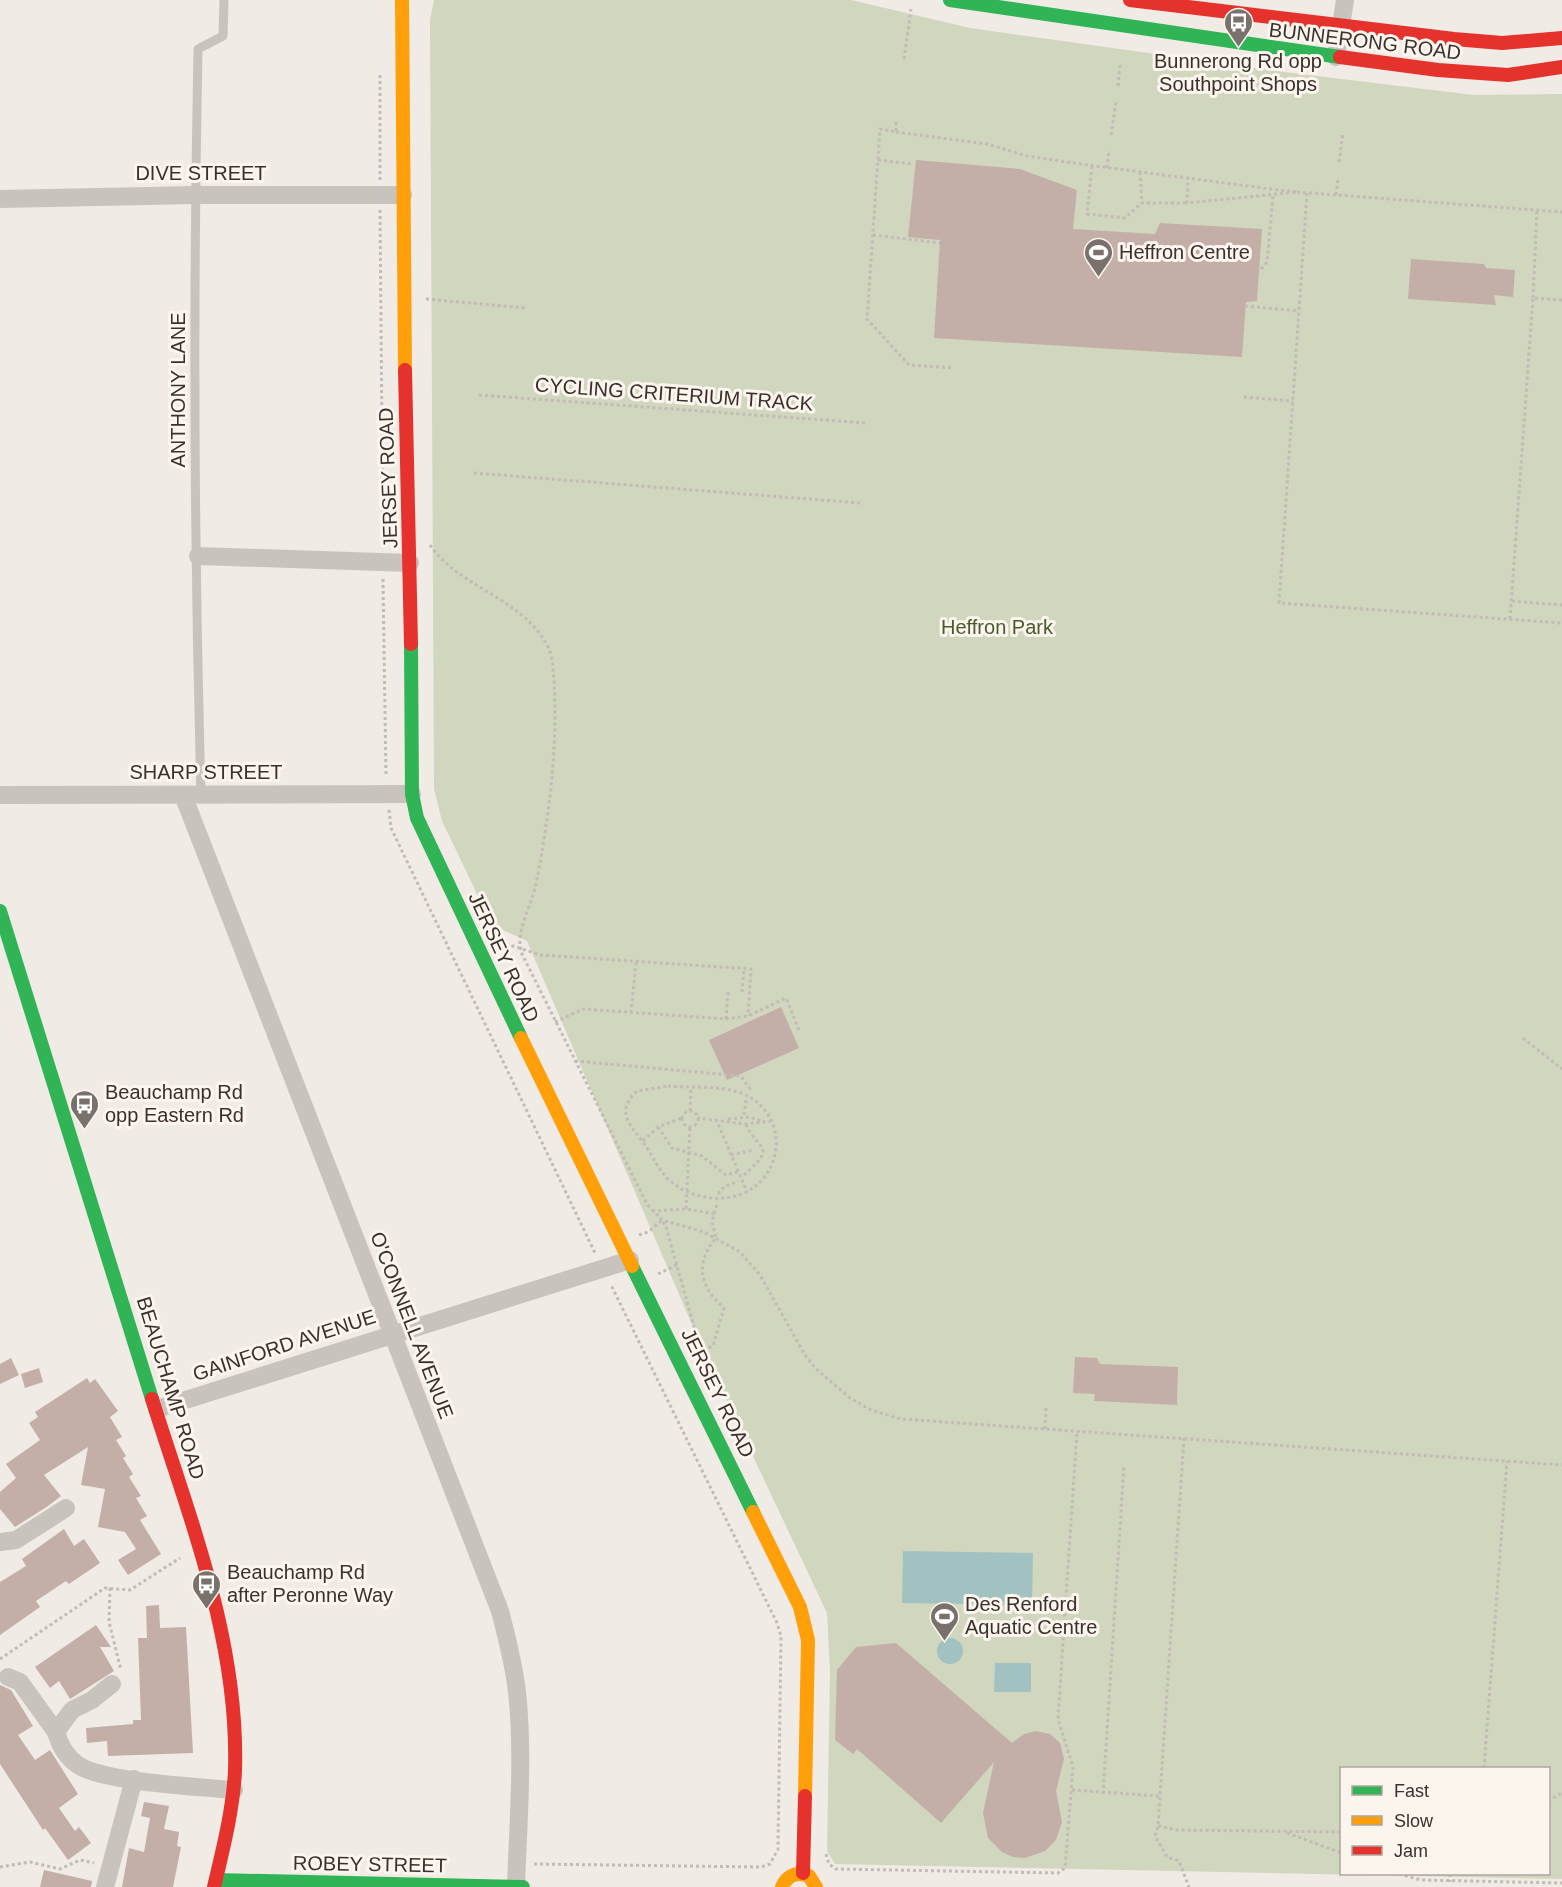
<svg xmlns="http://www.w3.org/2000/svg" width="1562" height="1887" font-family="Helvetica,sans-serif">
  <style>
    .green { fill: #d1d6bf; fill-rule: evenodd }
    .water { fill: #a1c2c1 }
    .building { fill: #c3afa7 }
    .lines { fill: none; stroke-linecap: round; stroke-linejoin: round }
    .path { stroke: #c2bbb6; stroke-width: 3; stroke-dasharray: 3 3; stroke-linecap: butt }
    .lane { stroke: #c9c3be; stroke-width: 9 }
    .street { stroke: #c9c3be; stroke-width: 18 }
    .fast { stroke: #30b455; stroke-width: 14 }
    .slow { stroke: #ff9f0a; stroke-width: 14 }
    .jam { stroke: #e5322d; stroke-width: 14 }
    .labels { text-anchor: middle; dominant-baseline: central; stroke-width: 6; stroke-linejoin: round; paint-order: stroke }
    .street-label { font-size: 20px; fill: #3b302b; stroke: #fbf5ee }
    .poi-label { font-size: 20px; fill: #3b302b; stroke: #fbf5ee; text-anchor: start }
    .park-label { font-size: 20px; fill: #4a5a2e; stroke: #fbf5ee }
  </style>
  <rect width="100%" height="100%" fill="#f0ebe5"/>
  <path class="green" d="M434 0H851L970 28 1292 73 1474 95 1562 94V1879L835 1864 827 1851 830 1671 827 1613 703 1350 527 941 492 925 442 821 434 789 430 20ZM1342 1768H1548V1874H1342Z"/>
  <path class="water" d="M903 1551 1033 1553 1032 1605 902 1603Z
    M937 1651a13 13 0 1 1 26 0a13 13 0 1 1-26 0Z
    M995 1663H1031V1692H994Z"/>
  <path class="building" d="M916 160 1020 169 1077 190 1073 229 1155 234 1160 223 1262 229 1257 301 1246 302 1242 357 934 338 940 240 908 237Z
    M1411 259 1484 264 1486 268 1515 270 1513 297 1494 295 1496 305 1408 299Z
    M781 1007 799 1048 727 1080 709 1040Z
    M1075 1357 1097 1358 1100 1364 1178 1367 1177 1405 1094 1401 1095 1394 1073 1393Z
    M11 1358 19 1375 0 1384V1364Z
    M39 1368 43 1382 25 1388 21 1374Z
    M87 1378 90 1383 95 1379 118 1411 110 1417 122 1437 116 1440 126 1456 123 1458 133 1474 129 1477 141 1496 136 1498 147 1516 140 1520 161 1554 128 1575 118 1560 136 1549 125 1532 98 1527 105 1489 81 1485 88 1447 44 1475 61 1496 48 1506 15 1527 0 1509V1492L16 1478 6 1464 40 1440 29 1423 38 1417 35 1412Z
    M64 1529 74 1546 84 1539 100 1563 69 1584 66 1581 36 1601 40 1607 0 1635V1582L26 1566 22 1559Z
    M159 1605 160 1628 186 1627 193 1753 108 1756 107 1741 87 1743 86 1728 133 1724V1720H141L138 1638H147L146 1606Z
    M96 1625 111 1647H100L114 1671 70 1699 59 1681 50 1688 35 1667Z
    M896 1643 1012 1743 1024 1734 1036 1731 1050 1734 1060 1743 1064 1759 1056 1791 1062 1822 1056 1840 1045 1851 1025 1858 1013 1857 1002 1852 988 1838 983 1813 994 1762 941 1823 857 1749 853 1754 835 1740 837 1670 856 1647Z
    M0 1685 11 1690 33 1726 18 1735 35 1760 50 1750 78 1794 59 1808 75 1831 79 1827 91 1843 68 1860 45 1828 43 1830 0 1764Z
    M144 1802 169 1806 164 1829 179 1832 177 1846 181 1847 173 1887H122L129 1848 144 1852 150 1818 141 1816Z
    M44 1870 92 1881 91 1887H40Z"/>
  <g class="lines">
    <path class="path" d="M904 59 911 9
      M380 75V180
      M1118 86 1120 65
      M896 122V132L880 129 867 319 909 365 954 368
      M896 132 987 144 1027 156 1080 164 1271 189 1297 192 1187 203 1188 178
      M1111 135 1116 101
      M878 160 913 164
      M1339 162 1343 132
      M1092 166 1087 214 1125 218 1142 203H1187
      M1107 168 1109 150
      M1140 172 1142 203
      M1297 192 1562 212
      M1307 193 1279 603 1562 623
      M1336 195 1338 179
      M380 210 383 546
      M873 235 940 243
      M1261 269 1267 262 1273 195
      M1533 298 1537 210
      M426 299 526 308
      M1245 306 1299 311
      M479 395 866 423
      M1244 397 1293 401
      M474 473 860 503
      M430 545C460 589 525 598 549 649 553 657 553 671 554 680 558 747 549 818 536 884 532 905 514 933 522 954L647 1204 662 1220 704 1232 740 1252 760 1275 805 1355 816 1369 850 1398 871 1410 901 1419 1562 1465
      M383 579 386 777
      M1512 601 1562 605
      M1510 619 1533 298 1562 300
      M389 810 391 828 596 1255
      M500 942 541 955 751 969 748 1016
      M742 992 744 968
      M631 1013 636 962
      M726 1019 728 992
      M555 1022 583 1009 726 1019 748 1016 786 998 799 1030
      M1523 1038 1562 1069
      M575 1061 741 1076 750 1089 749 1092
      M668 1086C691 1088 719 1085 741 1093 783 1109 788 1162 753 1188 728 1205 690 1200 668 1179 659 1170 653 1157 645 1145 633 1127 613 1113 637 1091Z
      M690 1111 691 1089
      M682 1119a8 8 0 1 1 16 0a8 8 0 1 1-16 0Z
      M744 1115 746 1100
      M697 1118 745 1124 772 1121
      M716 1119 747 1192
      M728 1119 749 1117 765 1122
      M658 1127 672 1148 702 1156 726 1175 738 1172
      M643 1141 658 1127 682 1118
      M731 1155 754 1150
      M744 1175C777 1145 760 1153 746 1125
      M718 1194 724 1187 738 1181
      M686 1209 690 1127
      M652 1211 686 1209 715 1214
      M639 1235 648 1232 662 1220 666 1227 704 1362
      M658 1274 678 1264
      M703 1350 713 1346 724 1308C700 1287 694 1263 716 1238L712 1222 717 1204
      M1045 1429 1046 1408
      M1184 1438 1158 1826 1155 1836 1167 1857 1179 1861 1189 1887
      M110 1588 109 1622 121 1670
      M0 1659 105 1588 130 1590 180 1558
      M1484 1768 1507 1461
      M1072 1790 1159 1796
      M1103 1794 1124 1465
      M1548 1801 1562 1793
      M1158 1826 1178 1830 1342 1832
      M1287 1833 1342 1853
      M826 1854 829 1864 836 1869 1058 1873 1065 1868 1073 1767 1058 1719 1077 1431
      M534 1864 761 1867 770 1864 778 1849 781 1636 777 1623 611 1285
      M0 1867 30 1862 60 1869 80 1860 94 1863
      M1399 1874 1421 1880 1562 1883
      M1450 1874V1882"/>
    <path class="lane" d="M201 794C194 546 193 298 198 49L223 36 224 0"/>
    <path class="street" d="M1336 57 1345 0
      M0 199 195 195H403
      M198 556 410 563
      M0 795 412 794
      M183 795 500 1611C507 1638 514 1664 517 1692 524 1756 518 1823 516 1887
      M157 1409 630 1260
      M0 1542 16 1540 66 1508
      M8 1677 20 1682 56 1732
      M112 1684 92 1700 72 1710 56 1732C60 1746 66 1757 78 1765 103 1782 200 1787 234 1790
      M105 1887 134 1779"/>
    <path class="fast" d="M950 0 1340 57
      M411 644 412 794 417 818 521 1038
      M0 911 152 1399
      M632 1266 753 1512
      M216 1880 523 1887"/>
    <path class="slow" d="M402 0 405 370
      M521 1038 632 1266
      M753 1512 800 1607 808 1640 805 1796
      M782 1887C787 1875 797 1871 809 1876L816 1887"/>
    <path class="jam" d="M1130 0 1454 39 1502 43 1562 38
      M1340 57 1438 70 1508 75 1562 67
      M405 370 411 644
      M152 1399C190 1520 239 1641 235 1771 233 1810 223 1849 214 1887
      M803 1873 805 1796"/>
  </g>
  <defs>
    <symbol id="bus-pin" viewBox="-11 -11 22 30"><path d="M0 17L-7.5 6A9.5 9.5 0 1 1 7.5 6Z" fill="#7a716c" stroke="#fbf5ee"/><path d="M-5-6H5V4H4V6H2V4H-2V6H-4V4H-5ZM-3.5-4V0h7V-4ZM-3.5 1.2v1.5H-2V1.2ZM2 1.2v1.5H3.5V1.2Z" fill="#fff"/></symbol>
    <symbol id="stadium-pin" viewBox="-11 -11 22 30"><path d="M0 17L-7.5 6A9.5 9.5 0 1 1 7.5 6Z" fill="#7a716c" stroke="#fbf5ee"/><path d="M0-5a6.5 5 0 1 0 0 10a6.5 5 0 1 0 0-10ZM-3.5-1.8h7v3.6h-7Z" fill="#fff"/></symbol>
  </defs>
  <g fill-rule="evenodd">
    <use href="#bus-pin" x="1222" y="6" width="33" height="45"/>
    <use href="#stadium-pin" x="1082" y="236" width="33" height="45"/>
    <use href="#bus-pin" x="68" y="1088" width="33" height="45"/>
    <use href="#bus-pin" x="190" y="1568" width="33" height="45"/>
    <use href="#stadium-pin" x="928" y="1600" width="33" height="45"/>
  </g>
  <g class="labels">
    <g class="street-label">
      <text transform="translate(1365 41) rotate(7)">BUNNERONG ROAD</text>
      <text x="201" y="173">DIVE STREET</text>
      <text transform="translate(178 390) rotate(-90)">ANTHONY LANE</text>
      <text transform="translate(674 394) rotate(4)">CYCLING CRITERIUM TRACK</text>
      <text transform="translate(388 478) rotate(-92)">JERSEY ROAD</text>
      <text x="206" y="772">SHARP STREET</text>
      <text transform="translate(504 957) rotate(65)">JERSEY ROAD</text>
      <text transform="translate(412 1325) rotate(69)">O'CONNELL AVENUE</text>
      <text transform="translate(284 1345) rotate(-18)">GAINFORD AVENUE</text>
      <text transform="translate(171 1388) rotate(73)">BEAUCHAMP ROAD</text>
      <text transform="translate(718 1393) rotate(64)">JERSEY ROAD</text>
      <text transform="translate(370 1864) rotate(1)">ROBEY STREET</text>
    </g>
    <g class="poi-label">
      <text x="1238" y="61" text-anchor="middle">Bunnerong Rd opp<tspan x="1238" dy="23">Southpoint Shops</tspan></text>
      <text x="1119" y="252">Heffron Centre</text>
      <text x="105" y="1092">Beauchamp Rd<tspan x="105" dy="23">opp Eastern Rd</tspan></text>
      <text x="227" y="1572">Beauchamp Rd<tspan x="227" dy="23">after Peronne Way</tspan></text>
      <text x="965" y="1604">Des Renford<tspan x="965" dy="23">Aquatic Centre</tspan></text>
    </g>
    <g class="park-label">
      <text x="997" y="627">Heffron Park</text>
    </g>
  </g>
  <rect x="1340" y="1767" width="210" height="108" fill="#fbf5ee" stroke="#aea6a0" stroke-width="1.5"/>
  <rect x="1352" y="1786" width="30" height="9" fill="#30b455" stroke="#aea6a0" stroke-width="1.5"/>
  <text x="1394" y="1797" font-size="18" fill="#3b302b">Fast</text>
  <rect x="1352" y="1816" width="30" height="9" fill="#ff9f0a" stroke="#aea6a0" stroke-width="1.5"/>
  <text x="1394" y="1827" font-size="18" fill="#3b302b">Slow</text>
  <rect x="1352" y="1846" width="30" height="9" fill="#e5322d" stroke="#aea6a0" stroke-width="1.5"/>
  <text x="1394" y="1857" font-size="18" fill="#3b302b">Jam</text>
</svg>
